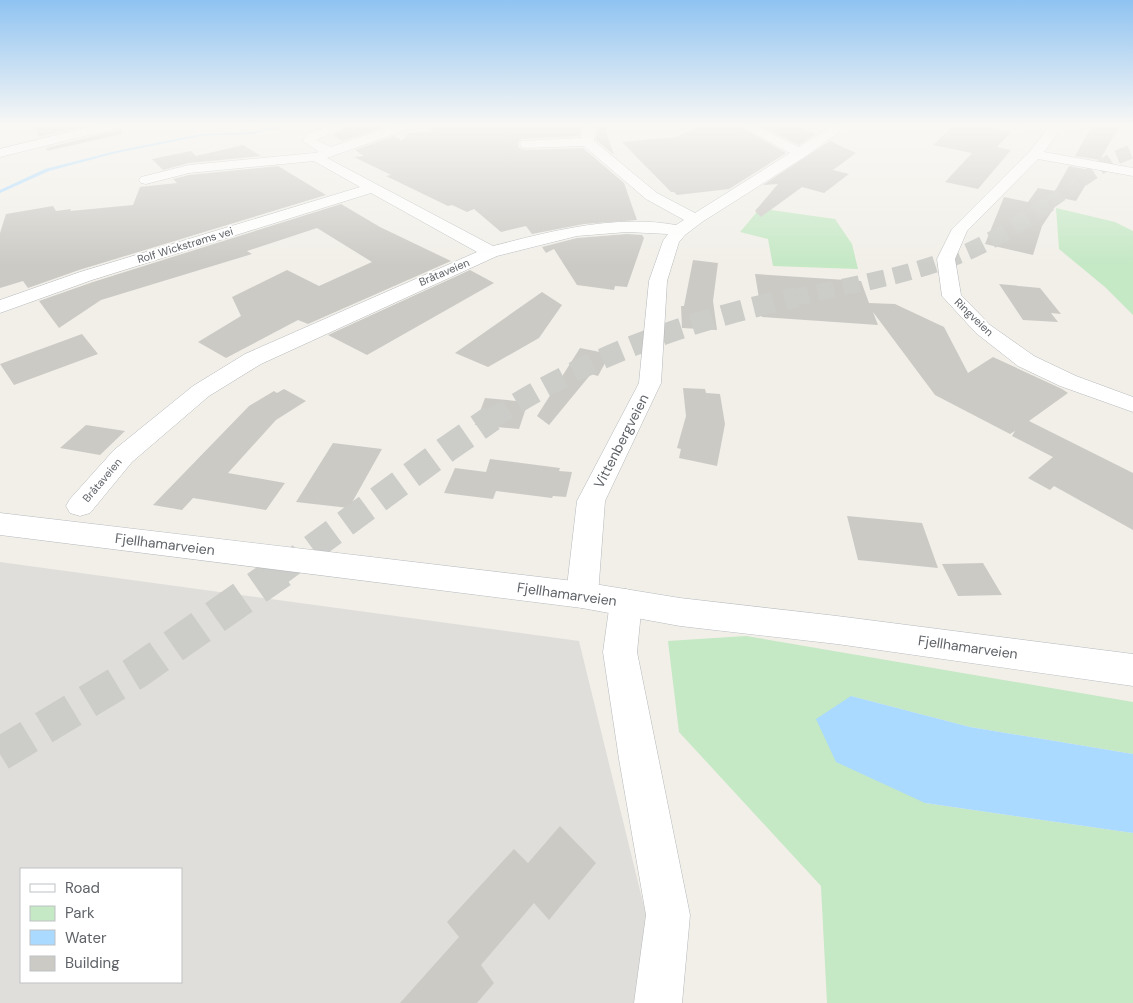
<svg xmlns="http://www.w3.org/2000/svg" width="1133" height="1003" font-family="'DM Sans',sans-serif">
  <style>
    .industrial { fill: #e0deda; fill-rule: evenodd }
    .green { fill: #c5e8c5 }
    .water { fill: #aadaff }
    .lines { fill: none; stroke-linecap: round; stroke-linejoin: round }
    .stream { fill: #aadaff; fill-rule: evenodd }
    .building { fill: #cccac5 }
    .primary-tunnel-far4 { stroke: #ccccc8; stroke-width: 14; stroke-dasharray: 14 7; stroke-linecap: butt }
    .primary-tunnel-far3 { stroke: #ccccc8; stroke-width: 17; stroke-dasharray: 17 9; stroke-linecap: butt }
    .primary-tunnel-far2 { stroke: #ccccc8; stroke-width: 21; stroke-dasharray: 21 11; stroke-linecap: butt }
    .primary-tunnel-far1 { stroke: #ccccc8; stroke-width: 27; stroke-dasharray: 27 14; stroke-linecap: butt }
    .primary-tunnel { stroke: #ccccc8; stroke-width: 34; stroke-dasharray: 34 17; stroke-linecap: butt }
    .highway-tunnel { stroke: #ccccc8; stroke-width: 14; stroke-dasharray: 14 7; stroke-linecap: butt }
    .street-casing { stroke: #b5b8bc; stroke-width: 1 }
    .secondary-casing { stroke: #b6babf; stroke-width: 1 }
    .street { fill: #fff; fill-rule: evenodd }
    .secondary { fill: #fff; fill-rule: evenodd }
    .labels { text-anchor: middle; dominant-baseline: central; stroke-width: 4; stroke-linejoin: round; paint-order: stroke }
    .far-street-label { font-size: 11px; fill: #5f6368; stroke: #fff }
    .street-label { font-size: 14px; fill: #5f6368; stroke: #fff }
  </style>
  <rect width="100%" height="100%" fill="#f1efe8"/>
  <path class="industrial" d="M0 562 579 641 646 915 634 1003H0ZM21 869H181V982H21Z"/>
  <path class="green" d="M757 208 835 219 852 244 858 269 773 266 768 239 740 232 756 213Z
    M1056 208 1115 222 1133 231V315L1105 287 1059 249Z
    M746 636 1133 702V754L970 727 851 696 925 803 1133 833V1003H827L821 886 679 732 668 641Z"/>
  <path class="water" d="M851 696 970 727 1133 754V833L925 803 836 762 816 719Z"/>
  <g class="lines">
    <path class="stream" d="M287 124H296L253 134 201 136 116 153 49 171 0 193V190L45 169 116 151 201 134 253 132Z"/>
  </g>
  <path class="building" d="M32 124H92L39 137Z
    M356 124H374L380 128 342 141 333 135Z
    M438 124H482L483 127 582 124 579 136 521 139 518 143 519 148 526 150 583 148 624 183 637 220 584 224 532 234 526 226 501 232 474 209 467 212 452 205 448 206 386 176 391 175 354 157 364 156 355 150 394 136 402 141 409 133 429 132Z
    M706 124H735L786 153 729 189 677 195 674 192H671L622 142 676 137Z
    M758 124H794L816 134 799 145Z
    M955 124H971L1011 132 997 147 1011 150 978 189 945 182 972 153 933 145Z
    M1093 124 1118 128 1100 160 1075 156Z
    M598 125H604L614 155 596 140Z
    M122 129V134L47 151 46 148Z
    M830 141 856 153 833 170 849 174 824 193 802 187 761 217 755 211 778 184 763 185Z
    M243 145 261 156 189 163 163 170 152 159 191 151 196 156Z
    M278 166 326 195 79 270 28 288 23 281 0 288V233L6 214 53 206 56 211 71 209 70 211 133 205 140 187 177 183 173 179 189 175Z
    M1069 166 1094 171 1076 201 1056 197V205L1042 226 1033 255 985 244 1004 197 1028 202 1038 188 1055 191Z
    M341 204 380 227 451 261 308 324 298 320 226 358 198 342 241 316 232 297 287 270 319 286 372 262 317 228 247 251 252 254 101 300 59 328 39 301 93 282Z
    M627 234 642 235 644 238 627 287 615 286 614 290 577 285 554 249 546 253 542 247 577 238Z
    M693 260 718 263 713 301 717 330 682 328 681 306H684Z
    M470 270 494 283 367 355 328 335Z
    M755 274 861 281 869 303 895 304 944 327 968 373 993 357 1062 389 1068 393 1029 421 1133 473V530L1054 486 1050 490 1028 478 1053 457 1012 436 1015 431 1010 434 935 395 873 312 878 325 762 317Z
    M999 284 1040 288 1061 314 1051 313 1058 322 1023 320Z
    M542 292 562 305 539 338 488 367 455 353Z
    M82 334 98 354 14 385 0 364Z
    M580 348 610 354 598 376 591 374 549 425 537 416Z
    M683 388 705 389 706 393 720 394 725 424 717 466 679 458 681 449 677 448 686 416Z
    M284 389 306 401 276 420 228 473 285 483 266 510 193 498 182 510 153 505 249 406 274 391 277 393Z
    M485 398 528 402 519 429 475 425Z
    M86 425 125 431 100 455 60 448Z
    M333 443 382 449 349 508 296 502Z
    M490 459 560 468 559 471 572 472 566 497 553 496 552 498 496 491 493 499 444 493 455 468 486 472Z
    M847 516 922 523 938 568 858 560Z
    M983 563 1002 595 958 596 942 564Z
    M560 826 596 863 549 920 534 903 481 965 494 983 477 1003H400L459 937 447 922 514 849 528 863Z"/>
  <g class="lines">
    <path class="primary-tunnel-far4" d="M1050 202 1082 180"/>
    <path class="primary-tunnel-far3" d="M792 298C850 285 911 276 967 252 997 239 1025 220 1052 201"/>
    <path class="primary-tunnel-far2" d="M490 420C588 356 684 322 797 297"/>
    <path class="primary-tunnel-far1" d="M279 572 447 449 492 418"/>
    <path class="primary-tunnel" d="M0 754 135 673 281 571"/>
    <path class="highway-tunnel" d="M1082 180 1113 159 1133 151"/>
    <defs>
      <path id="street" d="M101 124H123L121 127 0 157V149Z
        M335 124H354L316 140 331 147 397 124H416L414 127 327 158 493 246C552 231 615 214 676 225L684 220 646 199 584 146 526 148 521 147 520 144 521 141 581 138 584 124H596L594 141 657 193 695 213 790 153 737 124H753L799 147 835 124H850L806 156 702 222 685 235 679 242 667 281 661 383 605 501 598 595 593 604 582 608 571 604 566 595 577 501 639 383 649 281 663 241 668 234 627 232 577 236 497 256 261 364 209 396 132 462 90 513 80 516 70 513 66 506 70 499 114 450 193 386 245 354 477 252 371 193 92 280 0 313V300L80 272 360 187 314 161 189 173 146 184 141 183 139 180 141 177 189 165 314 153 319 152 303 141 308 133Z
        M1051 124H1064L1044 152 1133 168V176L1038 159 967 231 955 259 961 295 990 325 1034 356 1076 376 1133 397V412L1060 386 1018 366 976 333 942 296 937 259 952 229 1030 151Z
        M626 589 637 593 642 602 637 652 690 915 682 1003H634L646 915 619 759 603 652 610 602 615 593Z"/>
      <path id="secondary" d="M0 513 582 582 680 598 837 616 1133 654V686L837 644 680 626 582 608 0 535Z"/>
    </defs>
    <use href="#street" class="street-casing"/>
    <use href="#secondary" class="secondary-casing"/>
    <use href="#street" class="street"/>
    <use href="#secondary" class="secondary"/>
  </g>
  <linearGradient id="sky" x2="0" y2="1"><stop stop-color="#8fc3f1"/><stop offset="0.47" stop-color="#f9f8f5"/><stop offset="1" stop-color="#f9f8f5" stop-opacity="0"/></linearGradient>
  <rect width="1133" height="265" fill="url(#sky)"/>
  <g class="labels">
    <g class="far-street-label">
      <text transform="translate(185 245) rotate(-17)">Rolf Wickstrøms vei</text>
      <text transform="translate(444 272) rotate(-23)">Bråtaveien</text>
      <text transform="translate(974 317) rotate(44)">Ringveien</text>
      <text transform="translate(102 480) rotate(-50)">Bråtaveien</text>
    </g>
    <g class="street-label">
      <text transform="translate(621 441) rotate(-63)">Vittenbergveien</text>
      <text transform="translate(165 544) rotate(7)">Fjellhamarveien</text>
      <text transform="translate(567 594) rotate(8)">Fjellhamarveien</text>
      <text transform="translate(968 647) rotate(8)">Fjellhamarveien</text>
    </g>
  </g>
  <rect x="20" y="868" width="162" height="115" fill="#ffffff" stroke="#bfc1c3"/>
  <rect x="30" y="884" width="25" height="8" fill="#ffffff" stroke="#bfc1c3"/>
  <text x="65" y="893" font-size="15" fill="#5f6368">Road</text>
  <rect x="30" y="906" width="25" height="15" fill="#c5e8c5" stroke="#bfc1c3"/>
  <text x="65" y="918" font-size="15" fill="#5f6368">Park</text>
  <rect x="30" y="930" width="25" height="15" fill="#aadaff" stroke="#bfc1c3"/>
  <text x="65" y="943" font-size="15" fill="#5f6368">Water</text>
  <rect x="30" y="956" width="25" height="15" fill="#cccac5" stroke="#bfc1c3"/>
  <text x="65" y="968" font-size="15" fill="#5f6368">Building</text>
</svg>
